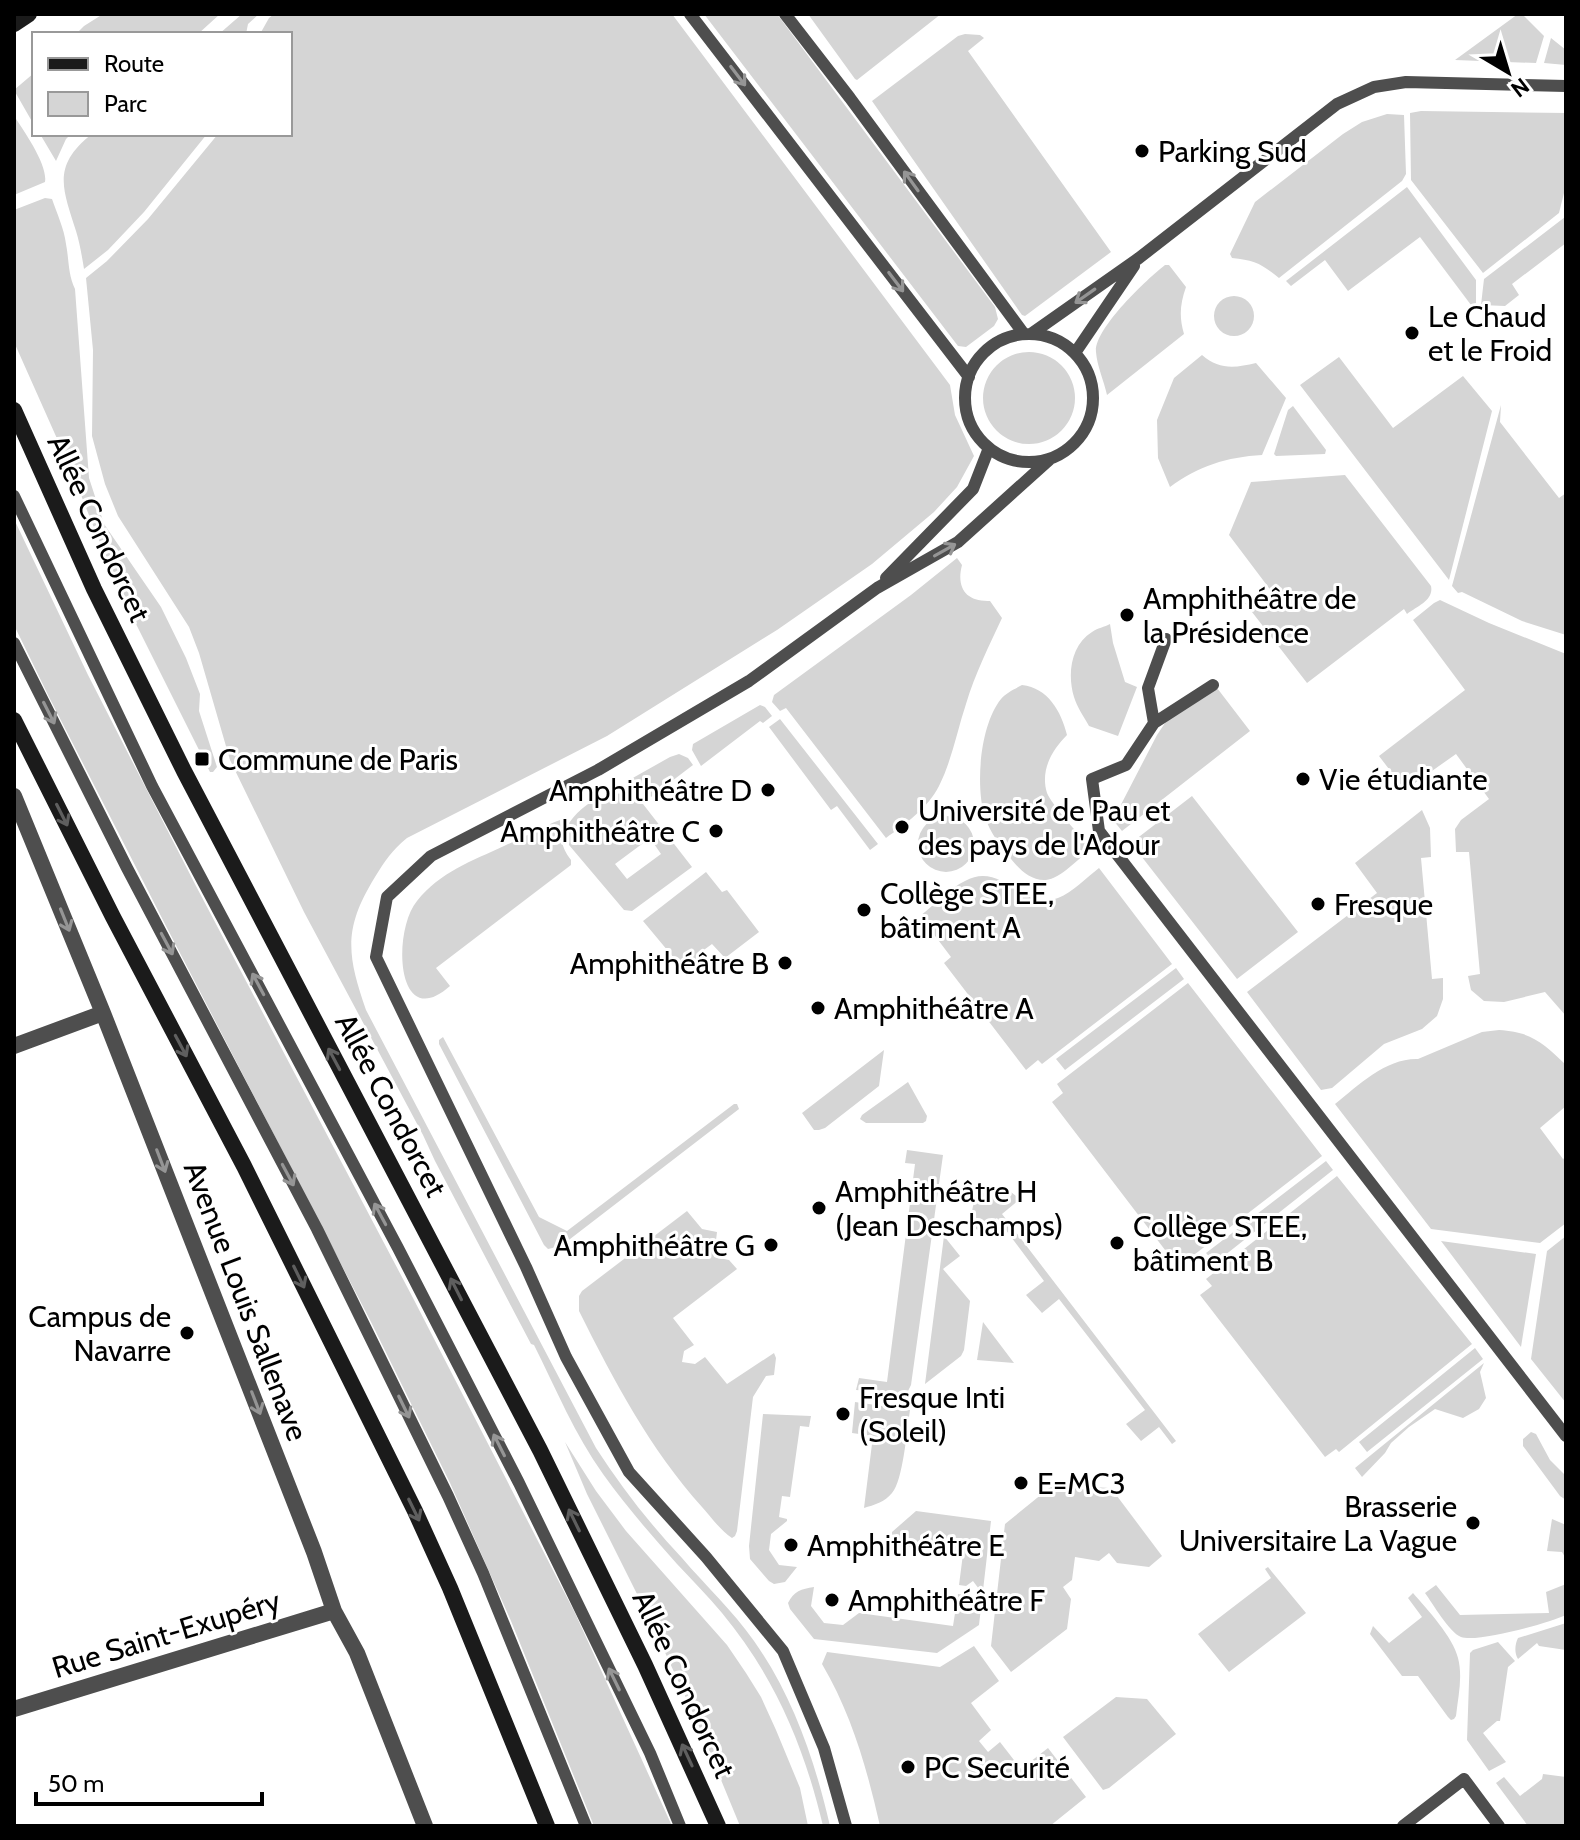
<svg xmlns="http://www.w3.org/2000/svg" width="1580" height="1840" font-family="Cabin,sans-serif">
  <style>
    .green { fill: #d5d5d5; fill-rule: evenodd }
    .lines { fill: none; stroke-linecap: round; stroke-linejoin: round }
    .lane { stroke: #4e4e4e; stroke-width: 12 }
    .street { stroke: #4e4e4e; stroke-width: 16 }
    .secondary { stroke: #1b1b1b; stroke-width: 16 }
    .oneway { stroke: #959595 }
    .oneway2 { stroke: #5f5f5f }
    .poi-dot { fill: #000; stroke: #fff; stroke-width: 3 }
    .labels { text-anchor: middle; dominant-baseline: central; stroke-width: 6; stroke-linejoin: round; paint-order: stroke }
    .poi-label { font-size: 30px; fill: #000; stroke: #fff; text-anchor: start }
    .street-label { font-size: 30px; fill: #000; stroke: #fff }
  </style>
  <rect width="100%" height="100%" fill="#fff"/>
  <path class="green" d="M103 14H220L198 34H76L84 26Z
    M242 14H259L248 24 246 34H219Z
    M274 14H672L950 385 955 415 974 456 957 487 934 512 872 564 777 630 607 736 407 838C392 850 385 861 375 877 343 929 347 955 366 1010L596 1448C621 1487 650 1524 682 1558 706 1586 733 1611 754 1641 793 1696 815 1761 830 1826H823C804 1746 775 1677 722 1613 708 1596 692 1580 677 1564 651 1535 626 1506 603 1474 575 1435 556 1389 534 1345L531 1344 435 1161 423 1135 304 912 230 760 199 653 189 627 118 516 105 484 92 436 93 350 86 278 107 261 148 219 218 134H290V34H260L269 18Z
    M704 14H777L995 307 998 319 994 326 966 347 958 346Z
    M808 14H941L857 80 855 79Z
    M1518 14H1522L1544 36 1536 63 1455 60Z
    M965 34 980 35 984 38 968 51 1111 252 1025 316 1022 315 872 101 958 36Z
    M1551 38 1566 50V65L1544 63Z
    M34 73V125L14 90Z
    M1421 111 1566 113V185L1559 213 1483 273 1411 180 1410 113Z
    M1387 114 1404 115 1406 174 1402 181 1279 278C1262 264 1254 260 1232 258L1230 254 1255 202 1343 134 1362 122Z
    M14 116C24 131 48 165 45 182L14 195Z
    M40 134H71L66 139 56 161Z
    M92 134H207L144 212 108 250 84 269C82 257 80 244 76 231 63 189 51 166 92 134Z
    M1407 187 1476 280V306L1471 305 1420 237 1348 291 1325 260 1291 286 1286 281Z
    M45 198 52 199C57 214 64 228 66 244 69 259 68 275 75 289L89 478 104 524 161 607 186 658 200 694 199 711 217 767 213 772H210L118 588 71 470 14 342V210Z
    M1566 214V243L1512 284 1519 295 1505 306 1481 305 1484 279 1565 217Z
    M1165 265H1169L1186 287C1180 304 1179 317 1184 334L1107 395C1104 381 1097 366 1096 352 1094 329 1147 279 1165 265Z
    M1214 316a20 20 0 1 1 40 0a20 20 0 1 1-40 0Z
    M983 398a46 46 0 1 1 92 0a46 46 0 1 1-92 0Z
    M1202 355C1219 370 1235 368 1256 363L1286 398 1262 455C1227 457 1198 466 1170 487L1158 458 1157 420 1174 378Z
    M1339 357 1393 428 1463 376 1492 411 1449 580 1300 385Z
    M1501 405 1500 422 1559 498 1566 493V635L1522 621 1462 592 1458 593 1452 586Z
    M1293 406 1326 450 1325 454 1276 456 1274 454 1288 410Z
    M1345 475 1431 586C1434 600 1418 606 1407 614L1404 609 1307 683 1245 603 1264 611 1278 600 1229 535 1251 482Z
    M14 519 88 675 196 886 413 1298 575 1613 672 1826H594L511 1621 450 1483 371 1322 167 928 49 697 14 625Z
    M957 558 962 565C956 588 966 602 990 601L1002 618C989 646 975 674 966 704 957 731 952 760 939 786 928 808 905 824 886 838L786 708 780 711 772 702 774 695 911 595Z
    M1440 600 1489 623 1566 654V1016L1545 992 1504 1002 1484 1001 1471 990 1468 976 1480 974 1469 852H1456L1455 829 1461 820 1489 799 1456 754 1405 790 1379 756 1465 690 1413 620 1434 603Z
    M1110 624 1113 643 1125 682 1137 687 1118 736 1089 726C1084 717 1077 707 1074 697 1067 674 1071 645 1092 632 1097 628 1105 627 1110 624Z
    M1214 684 1250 731 1122 831 1113 820 1157 735 1167 720Z
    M1022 685C1048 688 1061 711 1067 735 1052 750 1040 770 1047 793 1051 804 1082 838 1091 849 1079 858 1060 879 1046 880 1031 881 1020 870 1011 859 1001 846 990 833 985 817 975 786 980 725 1001 699 1007 692 1015 689 1022 685Z
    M760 705 765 707 772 716 763 723 760 721 701 766 692 750 693 744Z
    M780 719 878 844 870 850 837 806 831 810 769 727Z
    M679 754 688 758 693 765 651 797 643 790 631 785V779L670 757Z
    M625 793 634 795 643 804 692 867 632 911 624 910 569 845 566 828C574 814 588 801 604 796 610 794 618 794 625 793ZM650 838 661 854 627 879 615 864Z
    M1192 796 1298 932 1237 979 1131 843Z
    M1422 810 1430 828 1431 857 1421 858 1432 979 1443 978V999L1437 1016 1422 1029 1384 1044 1332 1088 1321 1090 1247 992 1377 893 1355 863Z
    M918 844a28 28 0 1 1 56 0a28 28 0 1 1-56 0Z
    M560 820C562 837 559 844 571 860V865L436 968 450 986C396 1034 392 931 417 901 440 872 472 861 504 846 523 838 541 827 560 820Z
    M1099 868 1172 964 1042 1064 1038 1060 1026 1070 944 963 951 957 920 916C934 905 950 888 965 881 1002 860 1022 912 1058 898 1073 892 1086 878 1099 868Z
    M706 872 722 892 727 890 759 932 725 958 712 944 697 955 699 957 683 969 643 921Z
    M1176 968 1184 979 1065 1070 1056 1059Z
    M1188 983 1322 1156 1190 1258 1187 1254 1175 1263 1052 1102 1063 1093 1057 1084Z
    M1499 1030C1532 1032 1543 1043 1566 1065V1106L1540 1128 1563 1159 1566 1157V1223L1540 1243 1431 1229 1335 1104C1359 1085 1386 1058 1418 1059L1482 1032Z
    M443 1037 539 1217 567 1231 734 1104H737L739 1109 561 1246 548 1249 544 1245 439 1044V1040Z
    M884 1050 879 1086 825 1128 819 1130H814L802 1113Z
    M908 1082 927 1116 926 1121 923 1123H866L860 1119 862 1115Z
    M907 1150 943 1155 911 1385 908 1391 902 1394 856 1390 859 1378 887 1382 915 1164 905 1163Z
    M1326 1161 1333 1170 1215 1263 1206 1253Z
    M1337 1176 1472 1344 1339 1452 1336 1449 1325 1457 1200 1295 1212 1286 1206 1279Z
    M999 1188 1007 1189 1020 1199 1002 1214 1176 1441 1172 1444 1159 1427 1141 1441 1126 1424 1145 1410 1059 1299 1042 1313 1026 1295 1044 1281 997 1218 978 1230 974 1228C969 1204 974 1193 999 1188Z
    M687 1211 702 1229 717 1232 714 1257 729 1260 737 1269 673 1318 694 1345 684 1351 682 1362 695 1364 705 1357 727 1384 774 1353 776 1358 774 1375 766 1376 753 1397 737 1531 735 1536 732 1538C720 1530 711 1517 702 1507 650 1449 614 1381 579 1311V1296L582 1291Z
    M944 1236 960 1256 943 1269 970 1301 964 1350 961 1356 925 1384Z
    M1566 1236V1403L1531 1359 1547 1251Z
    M1441 1241 1536 1254 1521 1347Z
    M983 1322 1014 1363 977 1360Z
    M1475 1348 1483 1359 1367 1452 1359 1442Z
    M1484 1363 1480 1372 1486 1398 1479 1409 1463 1418 1435 1409 1409 1427 1391 1443 1385 1453 1362 1477 1355 1468Z
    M855 1402 910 1410C907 1429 903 1481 892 1493 885 1502 874 1505 864 1508L873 1436 852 1433Z
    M763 1414 811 1416 809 1427 800 1426 790 1497 782 1496 779 1517 787 1519V1521L771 1534 769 1550 779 1565 797 1567 785 1582 774 1584 769 1581 750 1559 749 1546Z
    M1531 1432 1536 1434 1550 1460 1566 1476V1500L1560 1496 1523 1446V1439Z
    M565 1442 596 1491 626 1531 727 1645 746 1673 761 1697 776 1730 800 1788 808 1826H740L698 1724 651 1622 587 1494Z
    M1053 1485 1111 1488 1162 1556 1149 1567 1117 1563 1109 1553 1099 1561 1075 1557 1072 1580 1063 1587 1071 1599 1067 1629 1011 1672 991 1646 1005 1524Z
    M916 1511 991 1521 979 1625 937 1653 814 1639 790 1609 788 1603C794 1591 801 1589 814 1587L811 1606 824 1623 843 1625 859 1613 953 1626 958 1594 964 1595 971 1601 982 1593 973 1581 966 1586 959 1585 963 1554 891 1544 892 1532Z
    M1552 1519 1566 1525V1559L1562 1552 1547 1551Z
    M1268 1567 1306 1613 1229 1672 1198 1634 1271 1578 1265 1569Z
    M1566 1584V1615C1549 1623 1477 1643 1461 1637 1449 1632 1433 1604 1425 1593L1436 1585 1460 1615 1549 1613 1546 1592Z
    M1413 1593C1427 1609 1453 1637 1458 1658 1463 1677 1458 1697 1456 1716L1454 1719 1451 1720 1448 1717 1418 1676H1402L1370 1634 1373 1626 1389 1643 1422 1617 1408 1598Z
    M1566 1623V1650L1539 1646 1537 1643 1518 1659C1514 1653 1515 1644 1518 1638Z
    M1498 1642 1515 1661 1508 1667 1500 1721H1497L1483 1733 1506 1762 1489 1771 1467 1740 1470 1653 1473 1650Z
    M974 1646 999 1681 971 1703 991 1730 979 1741 988 1752 1000 1742 1021 1769 1048 1748 1086 1797 1050 1826H880C867 1769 852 1715 822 1664L827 1652 940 1667Z
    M1116 1697 1147 1699 1176 1734 1109 1788 1103 1790 1063 1737Z
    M1543 1774 1566 1777V1826H1528L1496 1783 1504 1777 1520 1796 1542 1779Z"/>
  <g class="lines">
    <path class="lane" d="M690 14 969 377
      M785 14 850 98 1024 334
      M1031 334 1139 258 1337 104 1374 87 1406 82 1566 86
      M965 398a64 64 0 1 1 128 0a64 64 0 1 1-128 0Z
      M1075 353 1134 266
      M14 496 152 786 398 1248 519 1483 650 1753 680 1826
      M886 578 973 489 989 448
      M1166 639 1148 688 1154 723 1126 765 1092 779 1099 831 1566 1436
      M14 643 127 868 317 1229 448 1496 483 1573 586 1826
      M1154 723 1213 685
      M846 1826 824 1748 783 1651 706 1557 629 1472 566 1357 526 1267 376 957 387 897 431 856 598 770 749 681 877 588 958 542 1049 460
      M1403 1826 1464 1779 1499 1826"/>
    <path class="street" d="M14 796 103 1013 314 1552 334 1611 357 1653 425 1826
      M14 1046 103 1013
      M14 1709 334 1611"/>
    <path class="secondary" d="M14 24 29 14
      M14 410 94 589 184 771 540 1450 645 1665 718 1826
      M14 720 113 917 244 1166 415 1511 450 1588 547 1826"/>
  </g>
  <defs><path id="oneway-shaft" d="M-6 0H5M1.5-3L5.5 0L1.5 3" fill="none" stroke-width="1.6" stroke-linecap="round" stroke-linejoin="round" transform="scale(2)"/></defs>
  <g class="oneway">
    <use href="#oneway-shaft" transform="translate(738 76) rotate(53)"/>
    <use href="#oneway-shaft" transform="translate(911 181) rotate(-126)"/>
    <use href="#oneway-shaft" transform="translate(896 282) rotate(53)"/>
    <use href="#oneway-shaft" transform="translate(1085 296) rotate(145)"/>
    <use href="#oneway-shaft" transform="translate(945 550) rotate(-29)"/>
    <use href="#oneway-shaft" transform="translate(49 713) rotate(63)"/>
    <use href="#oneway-shaft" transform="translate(65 920) rotate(68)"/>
    <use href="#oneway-shaft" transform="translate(167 944) rotate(62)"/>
    <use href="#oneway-shaft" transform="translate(258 984) rotate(-118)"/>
    <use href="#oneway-shaft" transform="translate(161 1161) rotate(69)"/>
    <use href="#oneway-shaft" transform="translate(288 1175) rotate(62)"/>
    <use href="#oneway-shaft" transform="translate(380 1214) rotate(-118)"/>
    <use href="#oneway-shaft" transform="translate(256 1403) rotate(69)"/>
    <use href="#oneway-shaft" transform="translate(404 1407) rotate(64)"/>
    <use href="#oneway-shaft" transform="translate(499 1445) rotate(-117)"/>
    <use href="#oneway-shaft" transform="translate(614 1679) rotate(-116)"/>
  </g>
  <g class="oneway2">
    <use href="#oneway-shaft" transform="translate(62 815) rotate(63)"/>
    <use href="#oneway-shaft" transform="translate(181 1046) rotate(62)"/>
    <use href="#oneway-shaft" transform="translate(334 1059) rotate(-118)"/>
    <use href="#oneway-shaft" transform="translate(299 1277) rotate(64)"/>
    <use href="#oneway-shaft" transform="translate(456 1289) rotate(-117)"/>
    <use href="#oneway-shaft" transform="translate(414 1510) rotate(64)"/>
    <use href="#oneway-shaft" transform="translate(574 1520) rotate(-116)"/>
    <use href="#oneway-shaft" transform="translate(687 1755) rotate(-115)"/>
  </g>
  <g class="poi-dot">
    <circle cx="1142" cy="151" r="8"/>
    <circle cx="1412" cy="333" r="8"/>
    <circle cx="1127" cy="615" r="8"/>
    <rect x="194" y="751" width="16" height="16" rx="4"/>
    <circle cx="1303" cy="779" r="8"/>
    <circle cx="768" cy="790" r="8"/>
    <circle cx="902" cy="827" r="8"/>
    <circle cx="716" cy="831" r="8"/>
    <circle cx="1318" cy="904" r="8"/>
    <circle cx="864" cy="910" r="8"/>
    <circle cx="785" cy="963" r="8"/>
    <circle cx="818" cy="1008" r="8"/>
    <circle cx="819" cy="1208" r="8"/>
    <circle cx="1117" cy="1243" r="8"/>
    <circle cx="771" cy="1245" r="8"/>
    <circle cx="187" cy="1333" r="8"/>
    <circle cx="843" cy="1414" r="8"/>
    <circle cx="1021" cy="1483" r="8"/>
    <circle cx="1473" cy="1523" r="8"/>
    <circle cx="791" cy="1545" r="8"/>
    <circle cx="832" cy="1600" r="8"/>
    <circle cx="908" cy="1767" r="8"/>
  </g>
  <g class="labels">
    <g class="poi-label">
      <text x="1158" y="151">Parking Sud</text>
      <text x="1428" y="316">Le Chaud<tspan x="1428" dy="34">et le Froid</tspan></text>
      <text x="1143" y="598">Amphithéâtre de<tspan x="1143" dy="34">la Présidence</tspan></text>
      <text x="218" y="759">Commune de Paris</text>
      <text x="1319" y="779">Vie étudiante</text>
      <text x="752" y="790" text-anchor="end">Amphithéâtre D</text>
      <text x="918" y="810">Université de Pau et<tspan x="918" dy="34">des pays de l'Adour</tspan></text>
      <text x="700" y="831" text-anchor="end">Amphithéâtre C</text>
      <text x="880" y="893">Collège STEE,<tspan x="880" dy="34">bâtiment A</tspan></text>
      <text x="1334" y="904">Fresque</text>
      <text x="769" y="963" text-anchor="end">Amphithéâtre B</text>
      <text x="834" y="1008">Amphithéâtre A</text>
      <text x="835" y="1191">Amphithéâtre H<tspan x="835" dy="34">(Jean Deschamps)</tspan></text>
      <text x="1133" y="1226">Collège STEE,<tspan x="1133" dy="34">bâtiment B</tspan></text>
      <text x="755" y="1245" text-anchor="end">Amphithéâtre G</text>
      <text x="171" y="1316" text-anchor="end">Campus de<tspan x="171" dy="34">Navarre</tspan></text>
      <text x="859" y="1397">Fresque Inti<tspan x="859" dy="34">(Soleil)</tspan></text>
      <text x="1037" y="1483">E=MC3</text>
      <text x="1457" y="1506" text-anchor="end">Brasserie<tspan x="1457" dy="34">Universitaire La Vague</tspan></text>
      <text x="807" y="1545">Amphithéâtre E</text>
      <text x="848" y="1600">Amphithéâtre F</text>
      <text x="924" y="1767">PC Securité</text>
    </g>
    <g class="street-label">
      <text transform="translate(99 528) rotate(65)">Allée Condorcet</text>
      <text transform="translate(391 1105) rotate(62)">Allée Condorcet</text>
      <text transform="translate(246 1301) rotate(69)">Avenue Louis Sallenave</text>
      <text transform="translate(166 1634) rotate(-17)">Rue Saint-Exupéry</text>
      <text transform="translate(684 1684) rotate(65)">Allée Condorcet</text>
    </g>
  </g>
  <rect width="1580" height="1840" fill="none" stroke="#000000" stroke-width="32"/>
  <rect x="32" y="32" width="260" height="104" fill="#ffffff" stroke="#999999" stroke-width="2"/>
  <rect x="48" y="58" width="40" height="12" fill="#1b1b1b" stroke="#999999" stroke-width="2"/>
  <text x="104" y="72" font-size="24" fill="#000000">Route</text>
  <rect x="48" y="92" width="40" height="24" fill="#d5d5d5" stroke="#999999" stroke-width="2"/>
  <text x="104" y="112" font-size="24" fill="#000000">Parc</text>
  <g transform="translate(1508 72) rotate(142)" stroke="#ffffff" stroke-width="6" paint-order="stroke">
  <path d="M0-6L14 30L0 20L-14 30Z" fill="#000000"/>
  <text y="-12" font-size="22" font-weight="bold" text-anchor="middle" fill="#000000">N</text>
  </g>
  <path d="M36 1792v12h226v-12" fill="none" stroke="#000000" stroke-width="4"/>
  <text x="48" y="1792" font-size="24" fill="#000000" stroke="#ffffff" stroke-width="6" paint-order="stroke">50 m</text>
</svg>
